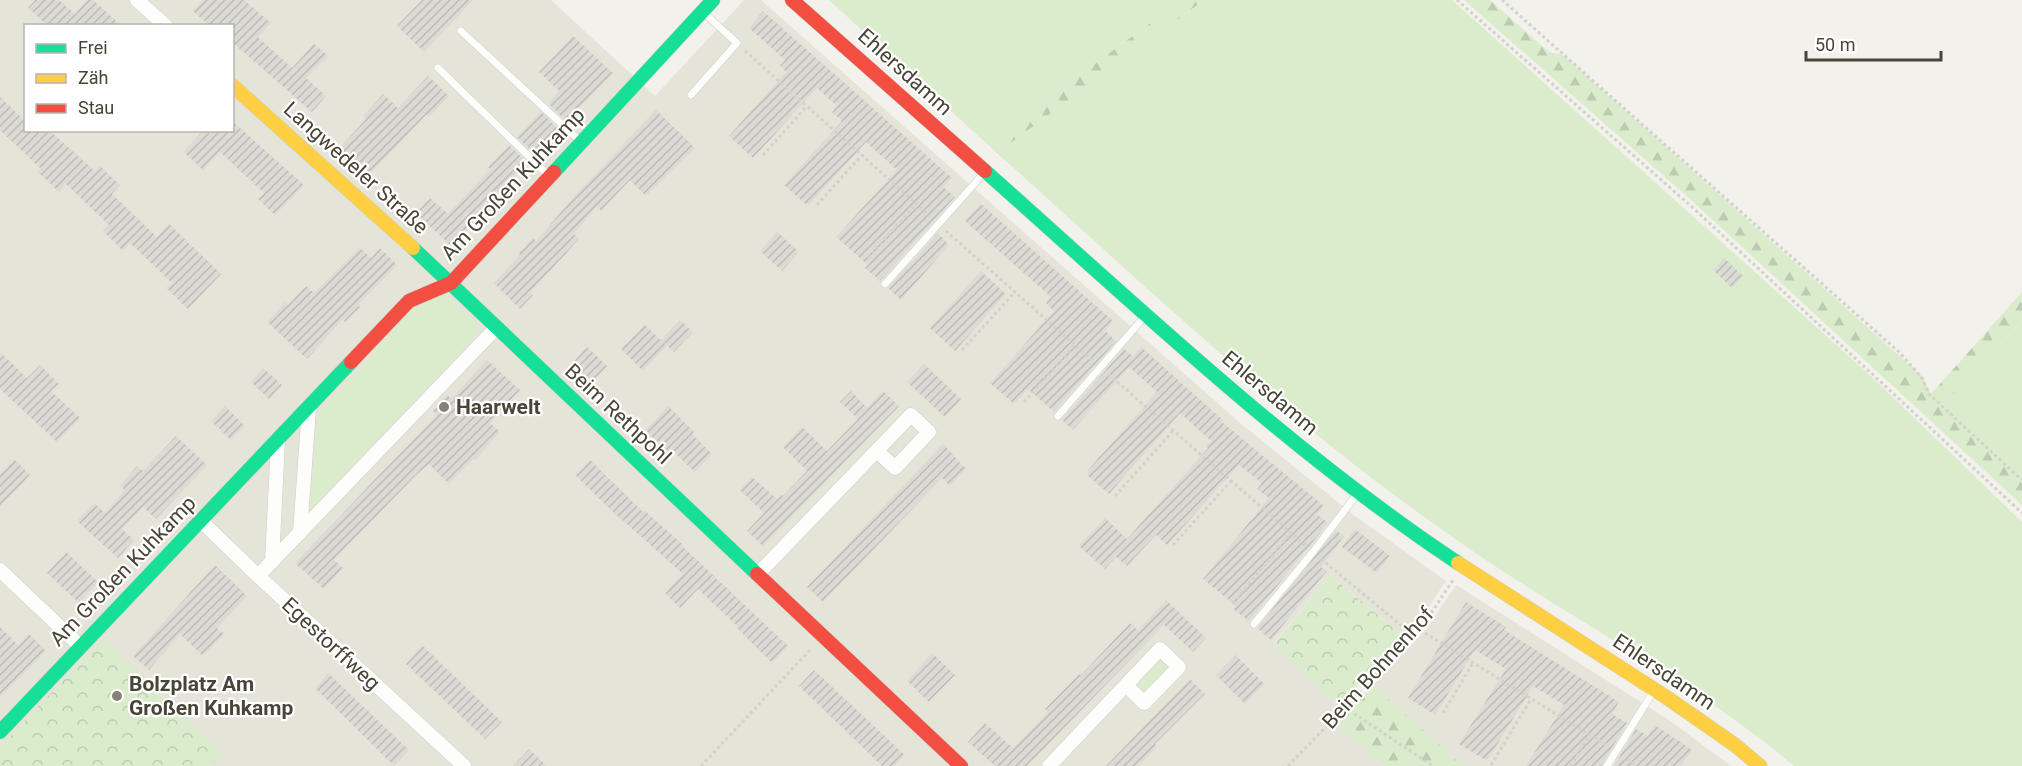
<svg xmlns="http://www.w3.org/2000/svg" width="2022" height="766" font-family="Roboto,sans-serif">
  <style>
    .residential { fill: #e5e4d9; fill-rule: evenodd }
    .grass { fill: #dbeccc }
    .forest { fill: url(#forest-firs) }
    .park { fill: url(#park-crowns) }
    .building { fill: url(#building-hatch) }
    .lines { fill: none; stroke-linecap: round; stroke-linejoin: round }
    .lane-casing { stroke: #d0cfca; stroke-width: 8 }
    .street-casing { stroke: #d0cfca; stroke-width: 15 }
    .fast-casing { stroke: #d1cfc3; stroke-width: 15 }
    .slow-casing { stroke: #d1cfc3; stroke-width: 15 }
    .jam-casing { stroke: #d1cfc3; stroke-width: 15 }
    .path { stroke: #d2d1cb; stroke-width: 3; stroke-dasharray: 3 3; stroke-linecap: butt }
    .lane { stroke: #fdfdfc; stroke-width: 7 }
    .street { stroke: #fdfdfc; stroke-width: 14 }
    .fast { stroke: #16e098; stroke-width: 14 }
    .slow { stroke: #ffcf43; stroke-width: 14 }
    .jam { stroke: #f24e42; stroke-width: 14 }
    .poi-dot { fill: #848176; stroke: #fff; stroke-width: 2 }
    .labels { text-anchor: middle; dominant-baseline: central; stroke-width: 4.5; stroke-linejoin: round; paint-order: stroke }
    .street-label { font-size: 21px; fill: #484437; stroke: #fff }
    .poi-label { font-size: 21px; font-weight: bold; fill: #484437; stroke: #fff; text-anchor: start }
  </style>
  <defs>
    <pattern id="forest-firs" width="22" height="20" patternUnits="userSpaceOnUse" patternTransform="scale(1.5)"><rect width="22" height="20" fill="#dbeccc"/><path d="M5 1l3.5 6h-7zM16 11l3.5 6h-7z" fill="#bdccb0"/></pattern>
    <pattern id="park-crowns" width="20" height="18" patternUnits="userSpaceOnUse" patternTransform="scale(1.5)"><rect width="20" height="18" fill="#dbeccc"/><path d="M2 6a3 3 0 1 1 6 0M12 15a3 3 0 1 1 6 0" fill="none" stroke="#bdccb0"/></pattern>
    <pattern id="building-hatch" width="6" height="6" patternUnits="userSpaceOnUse" patternTransform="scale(1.5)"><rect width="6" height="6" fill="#dcdad4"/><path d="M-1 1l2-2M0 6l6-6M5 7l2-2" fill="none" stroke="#bebcb7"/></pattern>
  </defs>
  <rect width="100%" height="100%" fill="#f2f1ec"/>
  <path class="residential" d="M0 0H551L655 96 744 0H761L1239 422 1351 513 1446 581 1418 623 1405 638 1330 575 1274 643 1338 706 1329 716 1384 766H0ZM26 26H232V130H26Z
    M1456 585 1669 720 1731 766H1463L1373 685 1428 627Z"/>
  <path class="grass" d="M829 0H1182L986 143Z
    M1204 0H1452L1872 377 2022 522V766H1794C1685 674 1556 612 1441 529 1282 417 1141 282 997 153Z
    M446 295 478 326 475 337 310 511 318 413 401 321 422 303Z
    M2022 321V476L1943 405Z
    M1157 662H1161L1166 667 1165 674 1147 691H1144L1137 682Z"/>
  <path class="forest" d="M1182 0H1204L997 153 986 143Z
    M1464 0H1490L1549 52 1563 55 1923 377 1931 394 2022 292V321L1943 405 2022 476V505L1691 200Z
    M1373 685 1463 766H1384L1336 723Z"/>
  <path class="park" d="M1330 575 1405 638 1338 706 1274 644Z
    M102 639 222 753 210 766H0V747Z"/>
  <path class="building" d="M35 0H59L75 14 87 0H93L122 26H48L28 8Z
    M203 0H244L271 23 258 37 292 68 314 44 328 56 306 78 326 96 312 112 232 42V26H210L193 11Z
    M422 0H473L424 52 397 26Z
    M763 11 952 178 943 187 955 197 880 281 865 268 868 265 836 237 897 170 866 142 808 206 784 185 842 121 832 112 837 106 817 88 753 158 729 136 786 72 780 66 785 60 749 28Z
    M573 36 613 73 566 121 548 103 559 91 539 72Z
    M428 76 449 96 429 117 426 115 366 178 337 151 366 119 363 116 383 94 398 108Z
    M0 97 26 122V130H49L95 171 100 166 120 185 112 194 157 237 169 224 221 274 188 309 166 288 172 283 130 243 123 251 103 231 109 225 66 184 59 192 38 172 41 169 0 130Z
    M656 110 695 148 646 196 630 180 601 211 597 206 574 234 579 239 530 293 533 295 520 309 494 283 520 255 519 253 533 238 536 241 574 197Z
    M541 112 558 129 535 154 517 137Z
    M232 121 304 185 275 215 258 199 264 193 220 152 203 170 184 152 203 130H232Z
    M509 145 527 162 451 246 416 213 430 198 448 214 490 169 488 167Z
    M981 204 1113 321 1105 331 1116 341 1054 412 1028 389 1014 404 990 383 1054 311 1046 303 1051 297 965 221Z
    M777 232 799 252 782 271 760 251Z
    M938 233 949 245 901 300 888 288Z
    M360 248 371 258 380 248 397 265 358 305 360 307 345 322 342 320 307 359 267 322 285 302 288 305 306 286 314 293Z
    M1724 258 1743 276 1732 288 1713 270Z
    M981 271 1006 294 955 351 930 328Z
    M680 320 693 332 674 352 661 340Z
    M645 325 667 346 643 371 621 349Z
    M587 347 607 366 588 387 568 368Z
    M1141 347 1224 421 1222 422 1324 506 1317 514 1328 523 1249 621 1233 609 1236 606 1203 579 1269 498 1257 489 1262 483 1239 465 1167 545 1156 535 1127 566 1116 557 1105 569 1079 546 1105 518 1127 539 1208 448 1206 446 1211 441 1180 413 1109 494 1088 476V470L1157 392 1129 367 1073 430 1062 420 1124 349 1133 356Z
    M0 352 27 378 40 365 59 384 51 391 80 418 57 442 0 389Z
    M487 360 520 390 490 423 500 432 475 460 474 459 449 484 429 464 416 475 334 560 343 568 324 589 295 563 437 415 433 411 447 395 451 399Z
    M924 364 961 399 945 417 907 382Z
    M263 368 282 385 269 399 251 382Z
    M851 391 867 408 883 391 899 406 763 546 747 531 764 513 740 490 752 477 777 499 782 495 783 496 807 471 783 447 802 427 827 451 858 419 840 402Z
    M225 406 245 426 231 440 211 421Z
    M668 406 694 432 692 434 712 454 695 472 674 452 671 455 645 430Z
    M176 436 207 465 156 519 143 507 122 529 134 540 118 558 77 521 94 503 105 513 125 490 120 486 137 466 143 471Z
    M943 444 966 469 950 486 942 478 823 602 807 587Z
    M14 459 30 475 0 506V474Z
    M590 460 643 512 645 511 682 544 681 545 788 646 772 663 736 627 737 626 698 589 680 608 665 593 683 574 611 510 575 475Z
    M1355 529 1390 556 1377 573 1342 547Z
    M1336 530 1344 536 1321 567 1327 571 1271 640 1257 628Z
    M66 552 98 582 79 603 47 573Z
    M215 565 247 596 217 628 224 634 203 656 180 634 149 670 133 656Z
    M1166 600 1206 638 1193 652 1164 625 1027 766H995L968 742 985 723 1013 748 1048 712 1045 709 1079 674 1081 675 1130 623 1138 630Z
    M1466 602 1506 627 1504 630 1619 702 1612 714 1627 723 1601 766H1526L1564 705 1533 686 1487 761 1459 744 1506 669 1475 650 1435 715 1408 698Z
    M0 627 18 645 29 634 46 651 0 697Z
    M422 645 502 722 485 739 406 664Z
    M932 653 955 675 929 702 907 681Z
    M1236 655 1264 684 1245 704 1216 675Z
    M814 670 905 755 894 766H882L799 686Z
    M328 673 409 750 394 766 315 688Z
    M1190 679 1205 694 1155 744 1157 747 1138 766H1106Z
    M1655 725 1692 750 1681 766H1614L1636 729 1648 736Z
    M529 749 547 766H513Z"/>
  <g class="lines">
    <defs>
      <path id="lane" d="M461 31 581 142
        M438 68 549 176
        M691 95 737 43 704 13
        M885 284 984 173
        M1058 416 1145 316
        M1254 624 1313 552 1357 494
        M1607 766 1653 692"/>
      <path id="street" d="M137 0 166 26
        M201 521 258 576 464 766
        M300 533 309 408
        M272 562 278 440
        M0 570 80 646
        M758 574 911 415 929 432 895 468 877 451
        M258 576 496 328
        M1049 766 1160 649 1179 667 1144 703 1126 685"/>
      <path id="fast" d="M985 171C1137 306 1289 451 1458 563
        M554 172 713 0
        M413 248 757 574
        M0 732 351 362"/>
      <path id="slow" d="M232 85 413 248
        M1458 563 1666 697 1735 745 1760 766"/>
      <path id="jam" d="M792 0 985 171
        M351 362 409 301 451 283 554 172
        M757 574 961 766"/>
    </defs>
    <use href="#lane" class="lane-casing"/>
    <use href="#street" class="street-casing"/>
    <use href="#fast" class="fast-casing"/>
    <use href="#slow" class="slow-casing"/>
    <use href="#jam" class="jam-casing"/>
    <path class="path" d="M1457 0 1692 207 2022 513
      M1502 0 1899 352 1922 378 1929 394 2022 480
      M745 51 930 216
      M763 155 807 106
      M817 205 862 155
      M946 231 1092 360
      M868 258 916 204
      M962 350 1015 292
      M1108 374 1305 545
      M1024 402 1075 345
      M1115 496 1173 431
      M1173 545 1231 481
      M1321 559 1414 636
      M1233 603 1291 533
      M1420 630 1606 745
      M1344 707 1433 766
      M1443 713 1473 663
      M1627 759 1637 766
      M1491 765 1531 699
      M701 766 811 649
      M1288 766 1420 630 1453 580
      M1571 766 1589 735"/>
    <use href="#lane" class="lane"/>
    <use href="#street" class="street"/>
    <use href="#fast" class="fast"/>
    <use href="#slow" class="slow"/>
    <use href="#jam" class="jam"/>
  </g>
  <g class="poi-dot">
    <circle cx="444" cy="407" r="6"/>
    <circle cx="117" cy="696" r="6"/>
  </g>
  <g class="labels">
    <g class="street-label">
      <text transform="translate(905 72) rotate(42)">Ehlersdamm</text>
      <text transform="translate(356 168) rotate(42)">Langwedeler Straße</text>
      <text transform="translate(513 184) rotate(-47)">Am Großen Kuhkamp</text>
      <text transform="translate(1270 393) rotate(40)">Ehlersdamm</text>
      <text transform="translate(618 414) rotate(43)">Beim Rethpohl</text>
      <text transform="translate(123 571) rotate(-46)">Am Großen Kuhkamp</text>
      <text transform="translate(331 644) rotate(43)">Egestorffweg</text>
      <text transform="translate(1378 668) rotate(-48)">Beim Bohnenhof</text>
      <text transform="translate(1664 672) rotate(34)">Ehlersdamm</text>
    </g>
    <g class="poi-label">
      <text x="456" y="407">Haarwelt</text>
      <text x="129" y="684">Bolzplatz Am<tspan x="129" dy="24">Großen Kuhkamp</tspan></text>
    </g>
  </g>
  <rect x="24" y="24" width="210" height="108" fill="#ffffff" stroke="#b6b4af" stroke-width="1.5"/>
  <rect x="36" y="44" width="30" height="9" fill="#16e098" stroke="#b6b4af" stroke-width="1.5"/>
  <text x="78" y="54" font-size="18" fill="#484437">Frei</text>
  <rect x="36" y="74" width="30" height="9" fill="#ffcf43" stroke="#b6b4af" stroke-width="1.5"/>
  <text x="78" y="84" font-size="18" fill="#484437">Zäh</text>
  <rect x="36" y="104" width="30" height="9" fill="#f24e42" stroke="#b6b4af" stroke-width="1.5"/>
  <text x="78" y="114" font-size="18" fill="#484437">Stau</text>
  <path d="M1806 51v9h135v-9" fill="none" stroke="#484437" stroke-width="3"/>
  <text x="1815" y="51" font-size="18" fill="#484437" stroke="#ffffff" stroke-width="4.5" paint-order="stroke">50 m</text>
</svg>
